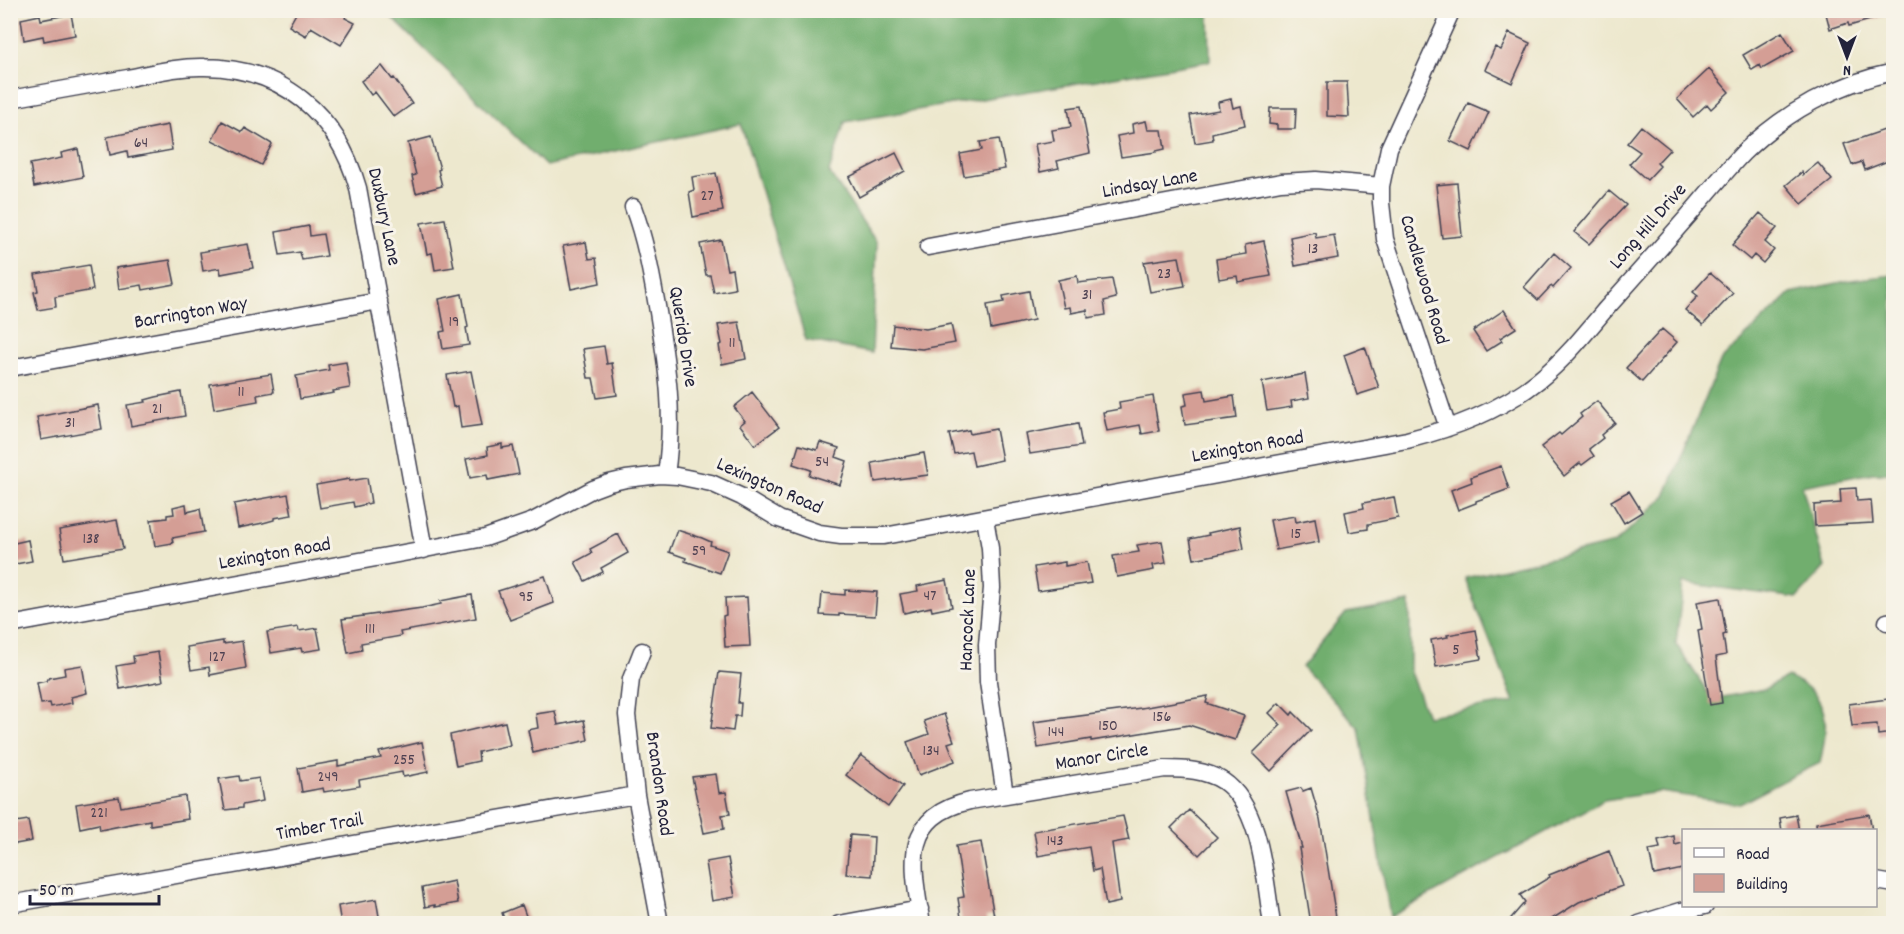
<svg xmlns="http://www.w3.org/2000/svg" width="1904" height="934" font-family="Dekko,sans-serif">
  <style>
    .forest { fill: #71ae6e; stroke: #4a6854; stroke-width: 1.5 }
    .building { fill: #d49e95 }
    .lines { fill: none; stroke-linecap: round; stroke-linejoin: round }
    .minor-casing { stroke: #404051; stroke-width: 19 }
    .minor { stroke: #fff; stroke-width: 16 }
    .labels { text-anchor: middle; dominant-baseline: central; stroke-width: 6; stroke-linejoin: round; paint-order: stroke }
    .number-label { font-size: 16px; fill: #4e4152 }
    .street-label { font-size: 20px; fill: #22223b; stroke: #f7f3e8 }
  </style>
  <rect width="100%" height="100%" fill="#f7f3e8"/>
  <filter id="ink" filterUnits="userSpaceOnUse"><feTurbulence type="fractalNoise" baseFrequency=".0167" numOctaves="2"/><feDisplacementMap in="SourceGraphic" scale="12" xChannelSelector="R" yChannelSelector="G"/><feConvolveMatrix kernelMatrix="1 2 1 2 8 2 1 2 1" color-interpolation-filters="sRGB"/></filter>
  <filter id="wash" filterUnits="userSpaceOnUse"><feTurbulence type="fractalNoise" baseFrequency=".008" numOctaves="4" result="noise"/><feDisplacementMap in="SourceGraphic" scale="24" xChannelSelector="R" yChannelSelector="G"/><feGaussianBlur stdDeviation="1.35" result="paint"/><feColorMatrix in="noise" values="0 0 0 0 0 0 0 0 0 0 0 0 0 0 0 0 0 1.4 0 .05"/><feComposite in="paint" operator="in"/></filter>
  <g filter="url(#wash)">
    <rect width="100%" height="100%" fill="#ede8ce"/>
    <path class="forest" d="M378 11H1209L1210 61 845 122 829 172 877 243 872 353 806 340 741 124 546 166 388 14Z
      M1893 275V473H1873L1802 486 1825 567 1797 598 1683 583 1676 644 1712 699 1765 689 1787 677C1794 680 1803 683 1808 688 1832 708 1826 736 1820 763L1793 776 1740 804 1660 792 1604 800 1390 917 1359 728 1302 667 1346 613 1410 602V672L1427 716 1514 702 1465 578 1615 543 1665 496 1721 360 1791 293 1851 280Z"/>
    <g id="blocks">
      <path class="building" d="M298 10H349L345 18 355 23 341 45 311 27 306 36 289 26Z
        M1825 10H1890L1891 14 1849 26 1848 23 1830 29Z
        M71 14 75 35 44 41 43 36 24 40 21 19 40 15 41 20Z
        M1782 32 1794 51 1762 69 1760 65 1752 70 1743 55Z
        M1509 33 1530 43 1512 83 1485 70 1495 47 1501 50Z
        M382 66 392 79 394 78 412 104 394 117 375 92 371 95 361 81Z
        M1709 69 1729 92 1711 109 1707 104 1693 117 1677 99Z
        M1327 82H1347L1349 117 1327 116Z
        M1231 99 1233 108 1241 106 1245 125 1212 133 1213 140 1195 143 1190 115 1219 110 1218 102Z
        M1468 103 1489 112 1471 151 1450 141Z
        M1081 106 1090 153 1057 161 1059 168 1040 172 1035 144 1054 141 1052 130 1071 127 1068 108Z
        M1270 108H1296L1295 129H1277V125L1269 124Z
        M222 121 242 132 245 128 272 144 261 165 212 140Z
        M1146 121 1148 130H1162L1165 149 1156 151V152L1121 157 1117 136 1133 133 1132 124Z
        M168 125 172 150 128 158 127 151 110 155 107 137Z
        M1641 126 1670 149 1657 163 1660 166 1647 180 1629 164 1640 152 1627 143Z
        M1893 127V159L1865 170 1862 162 1852 165 1844 144Z
        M431 137 440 169 438 170 442 186 416 193 412 176 416 175 408 143Z
        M999 139 1005 169 964 176 960 154 982 150 980 142Z
        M78 149 83 177 34 187 30 164 62 158 61 153Z
        M896 153 905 171 859 197 849 177Z
        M1818 163 1832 180 1802 204 1786 185 1802 172 1803 175Z
        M716 173 723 211 693 217 689 192 694 190 692 177Z
        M1457 183 1462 236 1442 238 1436 185Z
        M1609 191 1626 205 1589 244 1574 232Z
        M1760 213 1777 228 1765 242 1774 250 1763 263 1754 255 1750 260 1732 245Z
        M444 219H445L454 267 435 270 432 253 427 254 421 223Z
        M309 226 310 236 323 234 327 256 302 260 300 252 280 255 276 232Z
        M1315 232 1316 238 1334 235 1338 258 1295 266 1290 237Z
        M721 240 727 270 732 269 735 289 714 293 710 275H706L700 244Z
        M1264 241 1271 276 1238 282 1237 276 1219 279 1216 259 1246 254 1245 245Z
        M586 242 589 259 596 258 600 283 571 289 563 246Z
        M248 244 253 268 221 274 220 268 203 271 200 252Z
        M1554 253 1571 268 1553 288 1551 286 1538 300 1524 287Z
        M1179 257 1185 286 1150 292 1144 262Z
        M170 260 175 284 143 290 142 285 119 289 116 268Z
        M89 265 93 290 55 297 56 307 38 310 34 292 38 291 35 274Z
        M1710 273 1733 293 1703 325 1685 310 1698 296 1693 292Z
        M1077 276 1078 283 1112 279 1116 298 1104 301 1106 315 1088 318 1087 310 1071 313 1070 307 1064 308 1058 280Z
        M1029 291 1034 320 991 329 987 305 1004 302 1003 296Z
        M462 294 468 327 466 328 469 345 443 349 440 332 445 331 439 299Z
        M1504 310 1516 328 1500 338 1502 341 1486 351 1473 331Z
        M739 322 746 359 722 364 719 345 722 344 718 325Z
        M951 324 955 343 922 349 891 346 893 325 926 329Z
        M1662 329 1677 342 1642 382 1626 368Z
        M604 346 607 364 612 363 617 395 597 398 593 378H588L583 349Z
        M1365 347 1379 388 1357 395 1344 355Z
        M346 362 350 388 333 391 334 393 300 399 296 376 329 370 328 365Z
        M471 371 482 425 461 428 458 406 453 407 447 375Z
        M271 374 274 392 257 395 258 401 214 409 210 384Z
        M1305 374 1309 398 1291 401 1292 407 1267 411 1262 382Z
        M1204 390 1206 401 1234 396 1237 418 1185 425 1182 406 1187 405 1185 393Z
        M181 392 185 416 131 426 127 405 146 402 145 400 156 397Z
        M752 392 779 427 755 445 740 425 745 421 734 407Z
        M1153 396 1159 431 1142 434 1140 425 1107 431 1103 412 1120 409 1119 402Z
        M1597 401 1615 423 1601 435 1603 438 1589 449 1594 456 1582 465 1580 463 1564 476 1541 447 1559 433 1561 435 1582 417 1580 414Z
        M98 405 102 429 41 440 37 417Z
        M1078 424 1082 446 1030 454 1026 434Z
        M996 429 1002 460 974 466 971 451 954 454 949 434 969 430 970 434Z
        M820 442 839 448 836 457 847 461 840 485 809 475 811 470 793 464 799 445 817 450Z
        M502 444V448L513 446 519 474 488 480 487 475 470 478 466 459 488 455 487 447Z
        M924 453 928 475 875 482 872 463Z
        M1501 466 1509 489 1476 501V503L1458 510 1451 490 1472 482 1471 477Z
        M367 478 371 503 354 507 353 502 320 508 316 485 349 479V481Z
        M1856 488 1857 501 1871 500 1873 523 1815 526 1814 505 1841 503 1840 489Z
        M1629 491 1642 512 1624 523 1611 501Z
        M288 494 292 515 274 518V520L263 523 238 528 234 504Z
        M1394 497 1398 518 1368 524V529L1349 532 1345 512 1364 508 1363 503Z
        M186 504 187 512 200 509 204 532 172 538 173 543 155 546 151 520 167 518V515L174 514 173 507Z
        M1295 516 1296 522 1315 518 1319 542 1276 550 1270 520Z
        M117 520 123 549 64 559 59 530Z
        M1240 526 1244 549 1194 559 1190 539 1209 535 1208 533Z
        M677 530 702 538 711 542 710 545 728 551 720 573 685 561 686 558 669 552Z
        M618 534 628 553 601 568 603 572 585 581 575 562 592 553 590 549Z
        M28 540 32 561 10 565V544Z
        M1162 541 1166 563 1153 565 1154 570 1117 577 1113 556 1139 552 1137 545Z
        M1065 562V566L1087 562 1091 583 1038 591 1034 567Z
        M545 576 554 603 510 620 498 591Z
        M947 580 952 607 932 611 931 607 904 613 900 594 918 591 917 586Z
        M845 590 877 592 875 616 839 614V616L820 615 822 593 845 595Z
        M472 595 476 618 400 632 401 636 361 643 362 650 348 653 342 619 422 608 441 604 440 601Z
        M747 597 750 646 725 647 723 616 726 615 725 598Z
        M1720 598 1726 634 1723 635 1726 655 1716 657 1722 703 1710 705 1698 630 1702 629 1697 602Z
        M298 627 299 631 317 628 321 649 302 652 301 648 271 653 267 632Z
        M1476 630 1481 659 1436 667 1431 640 1448 637 1447 635Z
        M223 641V644L242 641 246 668 210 675 209 667 191 670 187 647Z
        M158 652 163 681 120 689 116 666 134 663 133 656Z
        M82 665 87 693 71 697 72 703 51 707 50 703 41 704 37 683 46 681 49 678 65 675 64 668Z
        M719 672 741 674 738 703H741L740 716H735L733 731 711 728Z
        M1208 696 1206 703 1244 716 1235 740 1189 725 1091 741V739L1038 748 1034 722 1141 708Z
        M1888 699 1892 733 1878 735 1877 724 1852 726 1849 704Z
        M1279 703 1291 715 1293 712 1311 730 1271 771 1253 753 1281 725 1269 713Z
        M555 711 558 725 584 720 588 740 533 753 528 730 538 728 536 714Z
        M944 714 954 741 948 743 955 761 919 775 907 742 929 734 924 721Z
        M505 722 510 745 478 752 479 761 456 766 450 735Z
        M422 742 428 772 403 777 402 772 359 780 360 786 324 792 323 788 302 792 298 768 338 761V766L381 758 379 752Z
        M861 755 903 786 888 807 846 775Z
        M716 774 719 793 726 792 730 814 722 815 724 829 704 833 692 777Z
        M239 776 240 781 259 778 263 801 242 805V808L225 810 219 779Z
        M1301 788 1303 791 1311 788 1320 819 1337 924H1311L1299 848H1302L1286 792Z
        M185 796 188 819 150 825V820L100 830 99 824 80 828 76 804 119 797 121 807Z
        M1189 810 1217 837 1199 855 1171 828Z
        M1869 814 1872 831H1817L1816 823Z
        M1796 815 1799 831H1782L1780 818Z
        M1123 816 1129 840 1112 843 1120 902 1106 905 1100 869 1093 871 1089 847 1038 856 1034 831Z
        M28 820 32 841 10 845V823Z
        M850 835 874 837 872 876 846 874Z
        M1674 836 1675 845 1683 843V869L1654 875 1649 850 1660 848 1658 840Z
        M981 842 994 916 986 917 987 924H962L958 898 964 897 956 846Z
        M1609 851 1622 886 1579 902 1544 924H1506L1525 902 1520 895 1550 877 1549 875Z
        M728 858 735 897 712 901 706 862Z
        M454 881 458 903 435 907V905L425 907 422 888Z
        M376 899 380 922 341 924 338 906Z
        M522 905 529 924H506L502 913Z"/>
    </g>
  </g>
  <g filter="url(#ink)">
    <use href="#blocks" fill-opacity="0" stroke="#404051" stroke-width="1.5"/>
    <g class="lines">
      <defs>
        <path id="minor" d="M10 99C50 92 89 85 128 78 153 73 179 66 205 67 283 68 337 114 358 188L424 550
          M633 207C645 239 651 272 657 306 667 367 675 412 666 475
          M928 247 1281 182 1316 180 1381 186
          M10 368 379 301
          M1448 428 1385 239 1381 203V186L1389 148 1452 10
          M985 518 990 548 992 588 987 645 988 682 1005 795
          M1887 622 1894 621
          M10 625 485 538 533 521 593 489 609 483 626 479 660 475 677 476 711 483 742 497 779 519 819 533 841 536H884L1407 440C1454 428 1500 411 1539 380 1564 360 1584 335 1604 311 1633 279 1661 247 1689 215 1707 194 1724 173 1743 153 1784 113 1837 83 1894 72
          M642 651 631 679 627 715 636 795 660 924
          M1876 881 1894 884
          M10 904 636 795
          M839 924 920 909
          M922 924C913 869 899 817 970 801L1165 769C1184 769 1206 770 1223 781 1262 807 1265 882 1272 924
          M1639 924 1681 911 1705 906"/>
      </defs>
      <use href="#minor" class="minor-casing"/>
      <use href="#minor" class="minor"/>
    </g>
  </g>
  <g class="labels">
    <g class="number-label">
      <text x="141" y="143">64</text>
      <text x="707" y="196">27</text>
      <text x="1313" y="249">13</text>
      <text x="1164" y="274">23</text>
      <text x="1087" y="295">31</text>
      <text x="454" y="322">19</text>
      <text x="732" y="343">11</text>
      <text x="241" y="392">11</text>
      <text x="157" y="409">21</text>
      <text x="70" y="423">31</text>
      <text x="822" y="462">54</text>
      <text x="1296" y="534">15</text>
      <text x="91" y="539">138</text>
      <text x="699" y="551">59</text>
      <text x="930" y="596">47</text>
      <text x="526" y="597">95</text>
      <text x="370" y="629">111</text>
      <text x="1456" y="650">5</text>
      <text x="217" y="657">127</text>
      <text x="1162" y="717">156</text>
      <text x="1108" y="726">150</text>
      <text x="1056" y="732">144</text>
      <text x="931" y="751">134</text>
      <text x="404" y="760">255</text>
      <text x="328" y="777">249</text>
      <text x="99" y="813">221</text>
      <text x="1055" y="841">143</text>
    </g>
    <g class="street-label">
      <text transform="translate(1150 185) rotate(-10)">Lindsay Lane</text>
      <text transform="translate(383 217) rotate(78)">Duxbury Lane</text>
      <text transform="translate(1649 227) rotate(-49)">Long Hill Drive</text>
      <text transform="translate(1423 280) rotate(74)">Candlewood Road</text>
      <text transform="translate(191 314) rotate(-10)">Barrington Way</text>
      <text transform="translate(682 337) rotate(81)">Querido Drive</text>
      <text transform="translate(1248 448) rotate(-10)">Lexington Road</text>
      <text transform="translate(769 487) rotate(24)">Lexington Road</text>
      <text transform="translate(275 555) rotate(-10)">Lexington Road</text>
      <text transform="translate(969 620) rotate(-88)">Hancock Lane</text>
      <text transform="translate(1102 758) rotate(-9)">Manor Circle</text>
      <text transform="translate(658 784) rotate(82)">Brandon Road</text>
      <text transform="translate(320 828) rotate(-10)">Timber Trail</text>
    </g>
  </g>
  <rect width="1904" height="934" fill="none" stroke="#f7f3e8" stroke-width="36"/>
  <rect x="1682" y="829" width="195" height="78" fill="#f7f3e8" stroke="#a29fa3" stroke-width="1.5"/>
  <rect x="1694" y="848" width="30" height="9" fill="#ffffff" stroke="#a29fa3" stroke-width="1.5"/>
  <text x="1736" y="859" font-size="18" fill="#22223b">Road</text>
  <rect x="1694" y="874" width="30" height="18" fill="#d49e95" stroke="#a29fa3" stroke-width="1.5"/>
  <text x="1736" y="889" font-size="18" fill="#22223b">Building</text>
  <g transform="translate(1847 57) rotate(180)" stroke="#f7f3e8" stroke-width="4.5" paint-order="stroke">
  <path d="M0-4.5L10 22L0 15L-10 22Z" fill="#22223b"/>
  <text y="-9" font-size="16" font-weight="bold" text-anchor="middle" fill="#22223b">N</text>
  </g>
  <path d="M30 895v9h129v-9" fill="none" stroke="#22223b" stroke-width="3"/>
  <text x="39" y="895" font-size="18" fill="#22223b" stroke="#f7f3e8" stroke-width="4.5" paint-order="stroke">50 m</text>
</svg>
